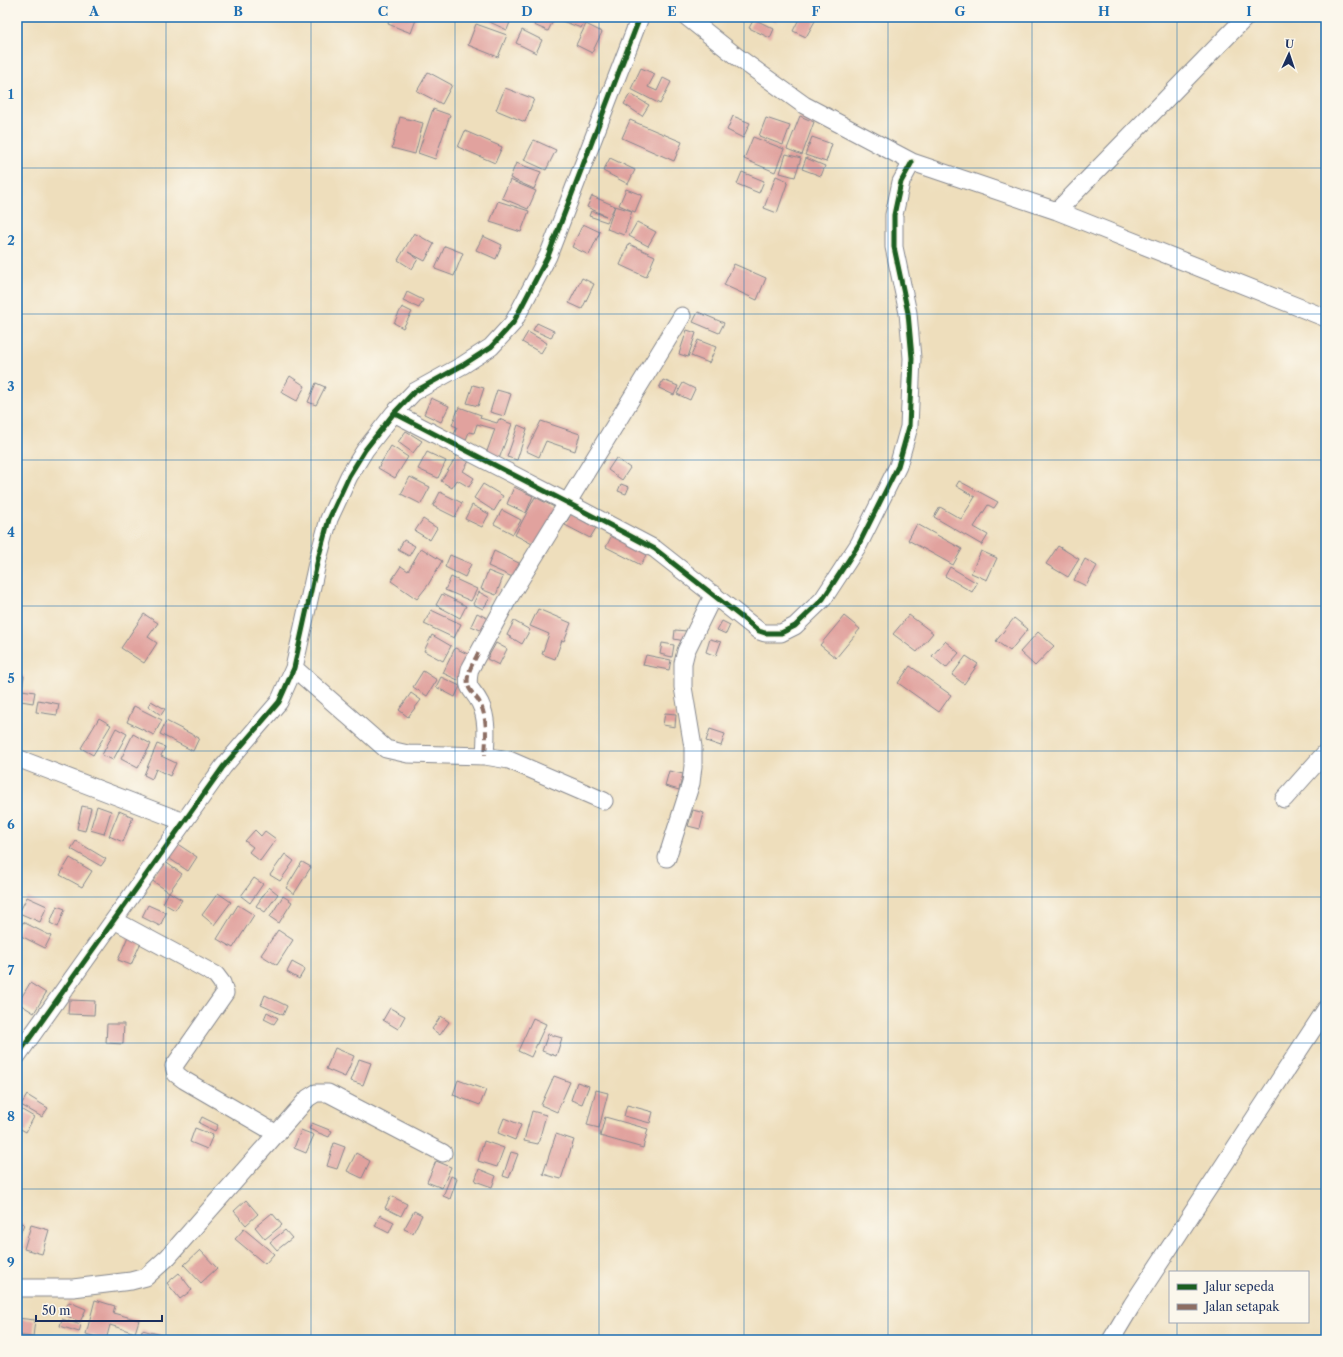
<svg xmlns="http://www.w3.org/2000/svg" width="1343" height="1357" font-family="'Libre Caslon Text',serif">
  <style>
    .building { fill: #e1a29e }
    .lines { fill: none; stroke-linecap: round; stroke-linejoin: round }
    .minor-casing { stroke: #84868d; stroke-width: 19 }
    .minor { stroke: #fff; stroke-width: 17 }
    .quiet { stroke: #8d6e63; stroke-width: 4; stroke-dasharray: 8 4; stroke-linecap: butt }
    .cycleway-casing { stroke: #fbf7ec; stroke-width: 8 }
    .cycleway { stroke: #1b5e20; stroke-width: 5 }
    .grid { fill: none; stroke: #1f6fb2; stroke-width: 1; stroke-opacity: 0.55 }
    .neatline { fill: none; stroke: #1f6fb2; stroke-width: 1.5 }
    .grid-label { font-size: 13px; text-anchor: middle; font-weight: bold; fill: #1f6fb2 }
  </style>
  <rect width="100%" height="100%" fill="#fbf7ec"/>
  <filter id="ink" filterUnits="userSpaceOnUse"><feTurbulence type="fractalNoise" baseFrequency=".025" numOctaves="2"/><feDisplacementMap in="SourceGraphic" scale="8" xChannelSelector="R" yChannelSelector="G"/><feConvolveMatrix kernelMatrix="1 2 1 2 8 2 1 2 1" color-interpolation-filters="sRGB"/></filter>
  <filter id="wash" filterUnits="userSpaceOnUse"><feTurbulence type="fractalNoise" baseFrequency=".012" numOctaves="4" result="noise"/><feDisplacementMap in="SourceGraphic" scale="16" xChannelSelector="R" yChannelSelector="G"/><feGaussianBlur stdDeviation="0.9" result="paint"/><feColorMatrix in="noise" values="0 0 0 0 0 0 0 0 0 0 0 0 0 0 0 0 0 1.4 0 .05"/><feComposite in="paint" operator="in"/></filter>
  <g filter="url(#wash)">
    <rect width="100%" height="100%" fill="#eedebc"/>
    <g id="blocks">
      <path class="building" d="M390 17H417L411 33 388 24Z
        M479 17H512L507 30Z
        M537 17H555L548 31 534 25Z
        M558 17H586L581 28 557 19Z
        M768 17H779L776 22Z
        M800 17H807L815 21 806 37 793 31Z
        M754 19 774 29 770 38 749 28Z
        M476 24 507 35 498 57 468 45Z
        M586 24 602 32 592 53 576 45Z
        M522 30 542 40 536 53 516 43Z
        M641 68 655 74 648 87 657 91 663 78 671 82 660 104 631 89Z
        M428 72 452 85 442 104 417 91Z
        M505 88 534 99 525 122 496 110Z
        M630 94 649 105 642 116 624 104Z
        M433 109 450 115 435 159 418 153Z
        M733 116 750 123 743 138 727 130Z
        M800 116 814 122 802 155 787 149Z
        M400 117 423 123 415 154 392 148Z
        M766 118 790 126 783 145 759 136Z
        M630 120 682 142 674 161 622 138Z
        M465 131 502 147 495 163 458 147Z
        M753 137 784 149 775 172 744 159Z
        M812 137 832 144 826 162 805 155Z
        M534 140 556 150 546 170 524 160Z
        M786 154 801 158 795 177 780 173Z
        M610 158 635 170 628 184 603 171Z
        M806 158 825 166 821 176 802 169Z
        M516 163 541 172 534 189 510 178Z
        M742 172 764 181 759 193 737 184Z
        M776 176 788 181 777 213 764 208Z
        M510 180 536 191 528 209 502 198Z
        M626 189 642 195 635 212 619 205Z
        M592 196 615 206 607 222 589 216 591 211 606 216 587 207Z
        M498 201 529 211 521 232 490 222Z
        M615 206 632 211 624 235 607 229Z
        M637 222 656 232 648 246 629 236Z
        M583 224 600 232 589 255 572 247Z
        M414 233 434 244 425 261 408 252 418 259 412 269 398 260Z
        M483 236 502 245 496 259 476 250Z
        M629 244 655 256 646 277 620 265Z
        M445 246 463 253 454 276 435 269Z
        M734 264 766 278 757 300 724 285Z
        M582 278 594 284 582 309 569 303Z
        M407 292 423 300 419 308 403 301Z
        M402 307 412 312 403 328 394 323Z
        M698 312 724 323 719 333 693 322Z
        M537 323 554 331 551 338 533 330Z
        M687 330 696 333 688 357 679 354Z
        M528 332 547 343 541 353 522 342Z
        M698 340 716 347 709 363 691 356Z
        M290 376 305 386 297 401 281 392Z
        M663 380 678 386 674 395 659 388Z
        M316 383 325 387 316 405 308 402Z
        M683 383 695 389 690 400 677 394Z
        M473 385 484 388 478 406 467 403Z
        M497 390 511 394 504 416 490 412Z
        M431 398 449 406 441 422 424 414Z
        M459 407 481 415 480 418 497 423 499 419 512 424 499 459 486 454 495 429 477 424 474 433 469 432 465 442 453 437 457 427 452 425Z
        M541 421 580 434 575 451 546 441 539 457 526 451Z
        M518 425 527 429 517 460 507 457Z
        M406 431 422 441 413 453 398 442Z
        M391 446 408 457 395 478 378 468Z
        M427 452 446 461 438 478 418 469Z
        M458 454 469 461 463 471 474 478 469 487 457 480 452 488 441 481Z
        M616 458 630 468 622 480 608 470Z
        M410 477 430 487 421 504 401 494Z
        M959 481 998 502 994 508 988 505 974 527 988 535 982 545 934 517 940 507 961 519 975 497 956 486Z
        M483 484 503 496 494 511 474 498Z
        M621 484 629 487 626 494 618 491Z
        M514 487 533 496 526 513 507 504Z
        M440 492 462 503 455 517 433 506Z
        M535 497 558 509 538 547 515 535Z
        M472 505 489 514 482 527 465 519Z
        M502 510 521 520 513 534 494 524Z
        M571 514 596 528 590 538 565 525Z
        M423 519 437 528 430 540 415 531Z
        M917 524 962 549 953 565 908 540Z
        M613 533 648 551 641 565 606 547Z
        M404 540 415 546 409 556 398 550Z
        M1058 546 1079 559 1068 577 1046 564Z
        M421 548 442 561 428 585 417 599 391 581 401 566 408 571Z
        M494 551 525 566 519 580 488 566Z
        M981 551 997 558 987 580 971 573Z
        M450 555 471 564 465 577 445 567Z
        M1085 559 1097 566 1086 586 1074 580Z
        M950 567 977 583 972 592 945 576Z
        M488 571 503 577 496 595 481 589Z
        M451 577 477 589 471 601 445 590Z
        M479 592 490 598 483 609 473 604Z
        M442 594 466 606 460 618 436 605Z
        M538 609 571 623 564 641 562 640 555 659 542 654 549 634 530 626Z
        M431 610 461 624 454 638 424 624Z
        M477 613 491 620 485 632 471 626Z
        M144 614 158 623 148 637 157 643 144 663 121 648Z
        M909 615 933 633 917 652 893 634Z
        M844 616 860 629 836 658 820 645Z
        M1014 618 1028 629 1010 651 996 641Z
        M514 621 530 630 522 644 507 635Z
        M722 621 730 625 726 634 717 630Z
        M675 630 687 631 685 641 674 639Z
        M1038 632 1054 646 1035 666 1020 652Z
        M432 635 451 646 443 661 424 651Z
        M710 639 721 642 716 656 706 652Z
        M945 641 959 653 946 668 932 656Z
        M496 643 507 649 499 665 487 659Z
        M662 643 674 645 672 657 660 654Z
        M455 648 472 656 460 681 443 673Z
        M646 655 671 660 669 670 643 665Z
        M966 656 978 664 964 684 952 675Z
        M910 666 951 695 939 712 898 683Z
        M423 671 437 680 427 696 413 687Z
        M17 675 24 676 22 690 35 692 33 703 21 701 19 714H17Z
        M441 677 460 686 455 697 436 687Z
        M411 693 421 700 408 717 399 710Z
        M38 700 59 704 57 715 36 712Z
        M151 701 165 709 161 715 148 706Z
        M134 706 162 720 154 735 127 722Z
        M665 713 676 714 675 727 663 725Z
        M99 718 111 725 93 755 81 748Z
        M166 721 199 738 193 751 160 734Z
        M116 728 127 734 113 760 102 755Z
        M710 729 725 734 721 746 706 741Z
        M133 734 151 744 138 768 121 759Z
        M157 744 165 747 161 756 176 763 170 776 156 769 152 779 144 775Z
        M669 771 683 774 679 790 665 786Z
        M82 806 91 808 85 831 77 829Z
        M97 806 111 811 104 834 90 830Z
        M693 810 704 813 700 829 688 826Z
        M119 811 133 817 123 842 109 836Z
        M255 830 261 836 265 831 276 839 260 861 249 852 253 847 245 841Z
        M76 841 106 859 101 866 71 849Z
        M176 843 197 857 188 871 167 857Z
        M285 854 294 861 280 881 270 875Z
        M70 858 92 871 82 887 60 875Z
        M164 861 182 874 169 892 151 880Z
        M302 862 311 867 294 894 286 888Z
        M254 878 263 884 250 903 241 896Z
        M269 887 278 894 265 912 256 906Z
        M169 892 182 900 175 910 163 903Z
        M218 893 231 902 214 925 202 915Z
        M283 896 292 902 279 923 270 917Z
        M27 897 47 906 40 922 19 913Z
        M148 905 166 913 160 926 142 917Z
        M238 905 254 915 233 948 217 939Z
        M57 906 65 909 58 927 50 923Z
        M23 922 51 936 45 948 17 934Z
        M278 930 293 940 277 965 261 955Z
        M129 934 142 940 131 965 118 960Z
        M292 962 305 969 299 979 287 972Z
        M30 983 46 993 34 1013 18 1003Z
        M265 995 287 1006 283 1015 261 1005Z
        M69 1000 95 1001 94 1015 68 1014Z
        M390 1008 405 1016 398 1029 383 1020Z
        M267 1012 278 1018 274 1024 264 1019Z
        M441 1016 449 1022 440 1035 432 1029Z
        M533 1018 546 1024 531 1057 518 1051Z
        M107 1024H124L123 1044 106 1043Z
        M548 1034 562 1038 556 1056 542 1051Z
        M335 1048 354 1056 345 1077 326 1069Z
        M359 1059 371 1063 363 1085 351 1081Z
        M554 1076 570 1082 557 1112 541 1105Z
        M458 1080 486 1090 480 1105 453 1095Z
        M577 1082 589 1086 582 1104 571 1100Z
        M596 1090 608 1093 599 1128 587 1125Z
        M27 1095 48 1108 42 1117 21 1105Z
        M627 1105 653 1112 650 1123 624 1116Z
        M17 1107 34 1117 26 1132 17 1127Z
        M532 1111 546 1115 538 1144 524 1141Z
        M202 1117 218 1125 215 1131 199 1123Z
        M605 1117 648 1129 643 1148 600 1136Z
        M504 1118 521 1125 515 1140 498 1133Z
        M312 1123 332 1131 329 1137 309 1129Z
        M195 1128 213 1135 207 1149 190 1142Z
        M301 1130 314 1135 306 1153 294 1148Z
        M556 1134 574 1140 561 1179 543 1174Z
        M484 1141 504 1148 497 1167 478 1161Z
        M334 1143 345 1147 337 1169 327 1166Z
        M511 1152 518 1154 509 1178 503 1176Z
        M356 1153 370 1161 362 1178 347 1171Z
        M436 1161 451 1167 442 1188 427 1182Z
        M479 1169 496 1176 492 1187 475 1181Z
        M451 1176 457 1179 450 1199 443 1196Z
        M391 1196 407 1204 401 1216 385 1208Z
        M246 1200 258 1214 246 1225 234 1211Z
        M414 1211 422 1215 413 1233 404 1229Z
        M272 1213 282 1225 265 1239 255 1227Z
        M380 1215 394 1222 389 1233 375 1226Z
        M17 1222 24 1224 17 1242Z
        M31 1225 49 1230 42 1254 24 1249Z
        M244 1229 274 1254 265 1264 235 1239Z
        M285 1230 292 1238 277 1250 270 1242Z
        M200 1250 217 1268 201 1283 184 1265Z
        M179 1273 192 1290 180 1299 167 1283Z
        M95 1300 115 1306 113 1313 139 1320 135 1333 110 1325 106 1340 86 1334Z
        M69 1302 86 1309 80 1322 63 1314Z
        M17 1318 35 1320 33 1337 17 1335Z
        M62 1319 81 1325 79 1332 60 1326Z
        M142 1330 162 1335 160 1340H139Z"/>
    </g>
  </g>
  <g filter="url(#ink)">
    <use href="#blocks" fill-opacity="0" stroke="#84868d" stroke-width="1"/>
    <g class="lines">
      <defs>
        <path id="minor" d="M687 17 736 56 804 105 912 162 1057 211 1326 318
          M1057 211 1246 17
          M394 413 568 503 655 549 759 631 765 633H781L795 626 823 599 859 544 898 466 909 427 912 358 908 313 894 247V215L901 182 912 162
          M294 668 386 749 408 754 485 756 509 760 604 801
          M485 756C486 738 488 719 480 703 472 687 465 691 470 669L507 601 682 316
          M17 758 184 822
          M1284 799 1326 752
          M667 858 691 783 693 766V747L683 687V663L686 651 714 594
          M114 920 216 975 222 983 225 993 174 1066 176 1074 184 1080 277 1134
          M17 1056 223 767 279 702 294 668 318 559 329 519 349 476 365 450 394 413 414 392 463 365 491 347 513 323 548 256 640 17
          M17 1288H73L131 1281 146 1277 168 1257 308 1098 316 1093H328L443 1153
          M1111 1340 1132 1305 1326 1009"/>
      </defs>
      <use href="#minor" class="minor-casing"/>
      <use href="#minor" class="minor"/>
      <path class="quiet" d="M478 653C473 664 464 676 469 688 472 694 478 698 480 703 488 720 486 738 485 756"/>
      <defs>
        <path id="cycleway" d="M394 413 568 503 655 549 759 631 765 633H781L795 626 823 599 859 544 898 466 909 427 912 358 908 313 894 247V215L901 182 912 162
          M17 1056 223 767 279 702 294 668 318 559 329 519 349 476 365 450 394 413 414 392 463 365 491 347 513 323 548 256 640 17"/>
      </defs>
      <use href="#cycleway" class="cycleway-casing"/>
      <use href="#cycleway" class="cycleway"/>
    </g>
  </g>
  <path class="grid" d="M166 17V1340M311 17V1340M455 17V1340M599 17V1340M744 17V1340M888 17V1340M1032 17V1340M1177 17V1272M17 168H1326M17 314H1326M17 460H1326M17 606H1326M17 751H1326M17 897H1326M17 1043H1326M17 1189H1326M1177 1322V1340"/>
  <rect width="1343" height="1357" fill="none" stroke="#fbf7ec" stroke-width="44"/>
  <rect x="1169" y="1271" width="140" height="52" fill="#fbf7ec" stroke="#a1a7b3"/>
  <rect x="1177" y="1284" width="20" height="6" fill="#1b5e20" stroke="#a1a7b3"/>
  <text x="1205" y="1291" font-size="12" fill="#1b2f5e">Jalur sepeda</text>
  <rect x="1177" y="1304" width="20" height="6" fill="#8d6e63" stroke="#a1a7b3"/>
  <text x="1205" y="1311" font-size="12" fill="#1b2f5e">Jalan setapak</text>
  <g transform="translate(1289 54) rotate(3)" stroke="#fbf7ec" stroke-width="3" paint-order="stroke">
  <path d="M0-3L7 15L0 10L-7 15Z" fill="#1b2f5e"/>
  <text y="-6" font-size="11" font-weight="bold" text-anchor="middle" fill="#1b2f5e">U</text>
  </g>
  <path d="M36 1315v6h126v-6" fill="none" stroke="#1b2f5e" stroke-width="2"/>
  <text x="42" y="1315" font-size="12" fill="#1b2f5e" stroke="#fbf7ec" stroke-width="3" paint-order="stroke">50 m</text>
  <rect x="22" y="22" width="1299" height="1313" class="neatline"/>
  <g class="grid-label">
    <text x="94" y="16">A</text>
    <text x="238" y="16">B</text>
    <text x="383" y="16">C</text>
    <text x="527" y="16">D</text>
    <text x="672" y="16">E</text>
    <text x="816" y="16">F</text>
    <text x="960" y="16">G</text>
    <text x="1104" y="16">H</text>
    <text x="1249" y="16">I</text>
    <text x="11" y="99">1</text>
    <text x="11" y="245">2</text>
    <text x="11" y="391">3</text>
    <text x="11" y="537">4</text>
    <text x="11" y="683">5</text>
    <text x="11" y="829">6</text>
    <text x="11" y="975">7</text>
    <text x="11" y="1121">8</text>
    <text x="11" y="1267">9</text>
  </g>
</svg>
